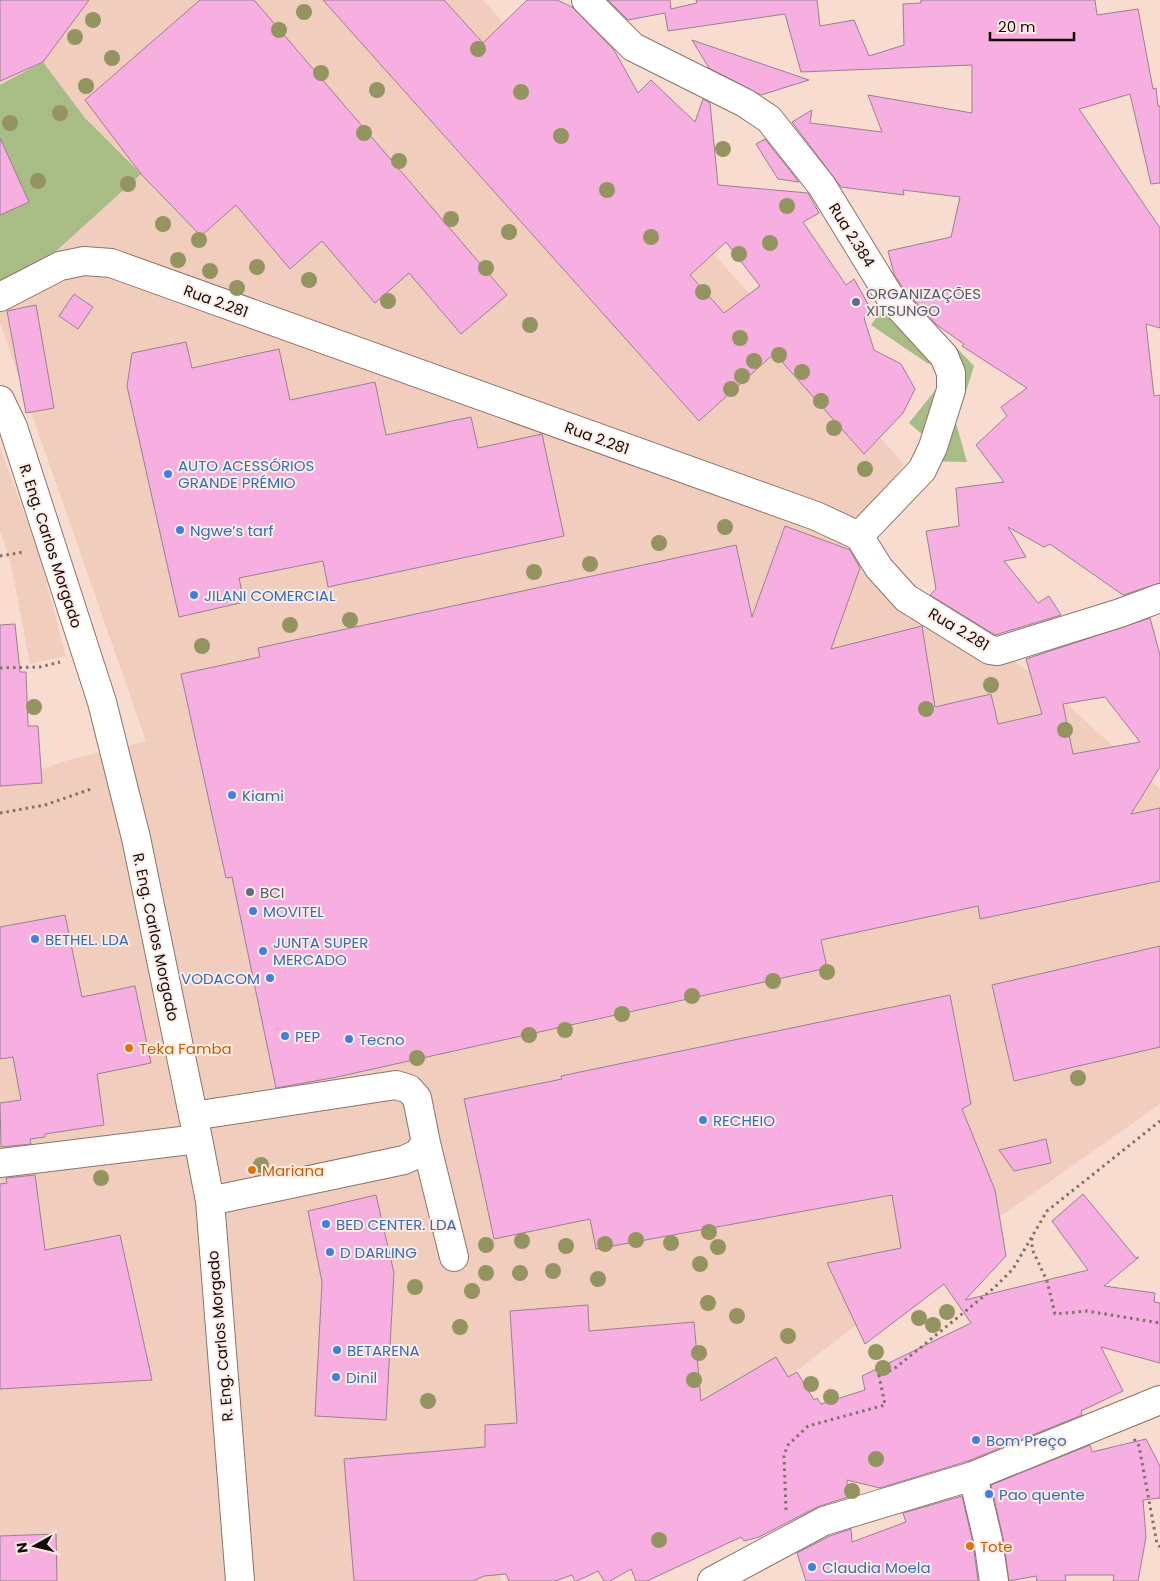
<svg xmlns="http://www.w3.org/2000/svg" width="1160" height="1581" font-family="Poppins,sans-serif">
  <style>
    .built { fill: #f0cdbd }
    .green { fill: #a7bd85 }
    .building { fill: #f6afe0; stroke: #988190; fill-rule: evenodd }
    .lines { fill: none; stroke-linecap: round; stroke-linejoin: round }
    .minor-casing { stroke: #8d7469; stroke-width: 30 }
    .path { stroke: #827068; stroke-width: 3; stroke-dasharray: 2.5 4; stroke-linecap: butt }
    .minor { stroke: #fff; stroke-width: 28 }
    .tree { fill: #93945f }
    .service-dot { fill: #5c6f8a; stroke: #fdece5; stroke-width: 2 }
    .shop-dot { fill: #3f7fe0; stroke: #fdece5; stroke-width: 2 }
    .food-dot { fill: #e8710a; stroke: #fdece5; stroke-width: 2 }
    .labels { text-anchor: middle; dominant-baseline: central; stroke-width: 4; stroke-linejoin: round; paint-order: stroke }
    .street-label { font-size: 15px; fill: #140b07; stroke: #fdece5 }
    .service-label { font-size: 15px; fill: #4e5e75; stroke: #fdece5; text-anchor: start }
    .shop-label { font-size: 15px; fill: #366cbe; stroke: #fdece5; text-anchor: start }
    .food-label { font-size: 15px; fill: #c56008; stroke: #fdece5; text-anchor: start }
  </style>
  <rect width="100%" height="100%" fill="#f8dcd0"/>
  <path class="built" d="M0 0H483L904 464 876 503 867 548 1047 686 1160 789V1104L978 1232 791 1375 488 1558 503 1581H0V784L65 761 146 741 0 323Z
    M0 447 38 551 66 656 30 664 10 560 0 531Z"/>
  <path class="green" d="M43 62 85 118 141 174 0 302V85Z
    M898 287 974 366 956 423 967 462 916 461 923 435 909 423 937 388 940 368 927 363 871 325Z"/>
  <path class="building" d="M0 0H89L43 62 0 81Z
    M200 0H254L507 295 461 334 409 273 375 303 322 241 290 269 236 205 201 236 141 174 85 100Z
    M323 0H444L483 43 527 0H557L572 7 614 50 638 93 651 80 695 122 703 99 710 103 718 185 808 193 819 213 803 222 846 285 854 279 873 313 864 318 874 350 901 364 915 389 903 413 864 454 784 364 777 351 699 421ZM726 242 760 286 724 313 690 275Z
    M608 0H670L671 9 697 3 696 0H817L820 26 854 20 869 56 904 45 903 4 921 3V0H1095L1097 15 1138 9 1153 89 1156 88 1158 106H1160V183L1151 184 1130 94 1079 109 1160 228V328L1146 324 1154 396 1160 395V583L1123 595 1050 544 1044 547 1008 527 1026 557 1004 561 1038 603 1049 596 1061 615 995 635 930 595 936 589 926 531 959 526 956 488 1004 482 976 445 1007 416 1001 407 1027 388 962 346 964 344 937 325 903 288 894 274 888 251 951 237 960 197 903 190 904 195 841 187 792 122 812 110 810 123 882 132 868 95 972 113V65L801 72 785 14 668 31 665 13 628 20Z
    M692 40 809 80 761 95 709 68Z
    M0 138 29 202 0 215Z
    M765 139 799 182 778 179 756 144Z
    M74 294 93 307 78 329 59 316Z
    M36 305 54 408 26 413 7 311Z
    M186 342 192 368 279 349 290 400 375 382 386 435 471 417 478 448 542 434 564 536 328 587 323 561 239 578 244 602 179 617 127 386 132 353Z
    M785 526 850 550 860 568 831 649 922 626 935 707 991 694 998 724 1042 714 1026 659 1150 618 1160 655V767L1131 814 1160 808V881L980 919 978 906 821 940 827 968 337 1077 276 1088 232 877 226 878 181 674 260 657 258 648 736 545 752 617ZM1105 697 1140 742 1073 754 1063 704Z
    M15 624 20 672H26L28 726H38L42 783 0 786V625Z
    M65 915 82 997 135 986 151 1063 97 1074 104 1125 45 1134V1137L30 1139 31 1144 1 1147 0 1103 21 1100 13 1057 0 1059V927Z
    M1160 946V1047L1014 1081 992 985Z
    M950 995 971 1104 962 1109 995 1190 1006 1256 965 1300 1088 1270 1052 1221 1083 1194 1136 1258 1139 1257 1104 1286 1155 1293 1154 1302 1160 1303V1363L1101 1347 1123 1391 1081 1411 1082 1415 968 1461 880 1488 847 1480 848 1497 817 1507 759 1537 744 1541 741 1537 647 1581H636L631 1569 610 1581H604L598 1571 577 1581H575L572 1575 555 1581H509L506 1574 484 1576 473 1581H354L344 1459 485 1447V1425L517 1423 510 1311 588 1305 589 1331 694 1322 701 1401 776 1357 788 1377 797 1372 814 1400 817 1398 821 1404 865 1390 862 1376 971 1323 944 1284 865 1344 827 1263 901 1248 892 1195 596 1249 590 1219 494 1239 464 1099 562 1079 561 1076Z
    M1046 1139 1051 1163 1014 1171 999 1150Z
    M35 1175 45 1250 120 1235 152 1380 0 1389V1184L7 1183 6 1178Z
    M376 1195 394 1273 386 1420 315 1416 322 1282 308 1211Z
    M1146 1439 1160 1466V1498L1143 1500 1146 1537 1138 1581H1113L1114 1575H1065L1066 1581H1037L1036 1576 1009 1581 1003 1538 991 1485 1090 1445 1092 1452Z
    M962 1496 973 1543 978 1581H806L797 1553 830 1536 851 1529 852 1542 906 1522 903 1513Z
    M56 1534 57 1581H0V1536Z"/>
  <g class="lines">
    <defs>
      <path id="minor" d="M586 0 633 47 745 103 769 119 822 186 890 297 944 356 951 373V390L933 447 922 470 859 536
        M0 297 60 266 84 261 111 263 816 516 859 536 879 568 906 598 990 650 998 651 1120 613 1160 598
        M0 400 13 427 102 702 136 838 198 1139 210 1201 240 1581
        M193 1116 396 1085 409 1089 417 1098 426 1143 454 1257
        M0 1163 198 1139
        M210 1201 404 1160 417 1154 426 1143
        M712 1581 824 1521 973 1476
        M994 1581 988 1540 973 1476 1160 1400"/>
    </defs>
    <use href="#minor" class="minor-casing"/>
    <path class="path" d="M0 556 24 552
      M0 668 40 667 60 662
      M0 813 45 805 94 788
      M1032 1238V1249L1047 1281 1055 1314 1087 1311 1160 1323
      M1134 1439 1139 1446 1157 1544 1160 1547
      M786 1510 784 1455 788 1445 808 1426 885 1405 879 1375 894 1369 994 1288 1013 1269 1047 1211 1160 1121"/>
    <use href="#minor" class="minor"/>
  </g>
  <g class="tree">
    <circle cx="304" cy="12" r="8"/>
    <circle cx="93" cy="20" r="8"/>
    <circle cx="279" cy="30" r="8"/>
    <circle cx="75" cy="37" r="8"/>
    <circle cx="478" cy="49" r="8"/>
    <circle cx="112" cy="58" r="8"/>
    <circle cx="321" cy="73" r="8"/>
    <circle cx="86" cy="86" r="8"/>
    <circle cx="377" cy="90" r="8"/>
    <circle cx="521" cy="92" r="8"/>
    <circle cx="60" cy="113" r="8"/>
    <circle cx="10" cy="123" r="8"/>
    <circle cx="364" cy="133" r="8"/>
    <circle cx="561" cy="136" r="8"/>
    <circle cx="723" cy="149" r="8"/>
    <circle cx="399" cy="161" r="8"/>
    <circle cx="38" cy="181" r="8"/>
    <circle cx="128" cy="184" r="8"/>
    <circle cx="607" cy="190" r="8"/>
    <circle cx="787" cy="206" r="8"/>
    <circle cx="451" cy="219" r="8"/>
    <circle cx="163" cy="224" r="8"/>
    <circle cx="509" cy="232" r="8"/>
    <circle cx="651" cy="237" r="8"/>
    <circle cx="199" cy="240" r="8"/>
    <circle cx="770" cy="243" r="8"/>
    <circle cx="739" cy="254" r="8"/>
    <circle cx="178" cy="260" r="8"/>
    <circle cx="257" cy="267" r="8"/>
    <circle cx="486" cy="268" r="8"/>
    <circle cx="210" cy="271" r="8"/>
    <circle cx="309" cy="280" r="8"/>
    <circle cx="237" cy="288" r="8"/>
    <circle cx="703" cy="292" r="8"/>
    <circle cx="388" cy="301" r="8"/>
    <circle cx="530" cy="325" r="8"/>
    <circle cx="740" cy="338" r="8"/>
    <circle cx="779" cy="355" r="8"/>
    <circle cx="754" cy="361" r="8"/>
    <circle cx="802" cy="372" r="8"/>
    <circle cx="742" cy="376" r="8"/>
    <circle cx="731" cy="389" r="8"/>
    <circle cx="821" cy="401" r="8"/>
    <circle cx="834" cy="428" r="8"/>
    <circle cx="865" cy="469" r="8"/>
    <circle cx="725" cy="527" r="8"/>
    <circle cx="659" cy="543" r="8"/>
    <circle cx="590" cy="564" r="8"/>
    <circle cx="534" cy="572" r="8"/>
    <circle cx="350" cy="620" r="8"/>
    <circle cx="290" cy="625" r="8"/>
    <circle cx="202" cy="646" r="8"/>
    <circle cx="991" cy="685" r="8"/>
    <circle cx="34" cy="707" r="8"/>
    <circle cx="926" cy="709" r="8"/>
    <circle cx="1065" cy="730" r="8"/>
    <circle cx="827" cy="972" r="8"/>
    <circle cx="773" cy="981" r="8"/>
    <circle cx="692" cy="996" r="8"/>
    <circle cx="622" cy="1014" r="8"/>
    <circle cx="565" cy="1030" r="8"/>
    <circle cx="529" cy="1035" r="8"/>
    <circle cx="417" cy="1058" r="8"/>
    <circle cx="1078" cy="1078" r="8"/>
    <circle cx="261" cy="1165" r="8"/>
    <circle cx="101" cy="1178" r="8"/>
    <circle cx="709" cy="1232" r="8"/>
    <circle cx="636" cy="1240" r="8"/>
    <circle cx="522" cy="1241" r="8"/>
    <circle cx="671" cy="1243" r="8"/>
    <circle cx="605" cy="1244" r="8"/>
    <circle cx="486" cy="1245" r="8"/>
    <circle cx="566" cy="1246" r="8"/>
    <circle cx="718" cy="1247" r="8"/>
    <circle cx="700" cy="1264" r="8"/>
    <circle cx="553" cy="1271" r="8"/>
    <circle cx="486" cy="1273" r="8"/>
    <circle cx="520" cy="1273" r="8"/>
    <circle cx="598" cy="1279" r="8"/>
    <circle cx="415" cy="1287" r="8"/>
    <circle cx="472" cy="1291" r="8"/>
    <circle cx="708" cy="1303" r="8"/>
    <circle cx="947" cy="1312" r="8"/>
    <circle cx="737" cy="1316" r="8"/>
    <circle cx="919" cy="1318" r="8"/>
    <circle cx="933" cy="1325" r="8"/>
    <circle cx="460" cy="1327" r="8"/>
    <circle cx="788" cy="1336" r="8"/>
    <circle cx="876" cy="1352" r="8"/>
    <circle cx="699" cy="1353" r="8"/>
    <circle cx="883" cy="1368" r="8"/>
    <circle cx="694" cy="1380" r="8"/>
    <circle cx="811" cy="1384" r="8"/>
    <circle cx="831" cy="1397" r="8"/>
    <circle cx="428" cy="1401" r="8"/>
    <circle cx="876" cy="1459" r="8"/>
    <circle cx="852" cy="1491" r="8"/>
    <circle cx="659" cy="1540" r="8"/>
  </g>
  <g class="service-dot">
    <circle cx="856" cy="302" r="5"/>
    <circle cx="250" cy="892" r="5"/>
  </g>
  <g class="shop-dot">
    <circle cx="168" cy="474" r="5"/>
    <circle cx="180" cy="530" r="5"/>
    <circle cx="194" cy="595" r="5"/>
    <circle cx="232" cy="795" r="5"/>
    <circle cx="253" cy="911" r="5"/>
    <circle cx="35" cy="939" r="5"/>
    <circle cx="263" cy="951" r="5"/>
    <circle cx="270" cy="978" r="5"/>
    <circle cx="285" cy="1036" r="5"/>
    <circle cx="349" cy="1039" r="5"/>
    <circle cx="703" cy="1120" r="5"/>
    <circle cx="326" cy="1224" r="5"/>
    <circle cx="330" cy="1252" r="5"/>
    <circle cx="337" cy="1350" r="5"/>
    <circle cx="336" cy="1377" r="5"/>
    <circle cx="976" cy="1440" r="5"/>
    <circle cx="989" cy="1494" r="5"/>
    <circle cx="812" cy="1567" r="5"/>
  </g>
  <g class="food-dot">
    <circle cx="129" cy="1048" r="5"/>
    <circle cx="252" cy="1170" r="5"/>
    <circle cx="970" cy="1546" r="5"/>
  </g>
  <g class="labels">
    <g class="street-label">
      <text transform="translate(852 235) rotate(58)">Rua 2.384</text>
      <text transform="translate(216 301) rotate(20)">Rua 2.281</text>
      <text transform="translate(597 438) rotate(20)">Rua 2.281</text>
      <text transform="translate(51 546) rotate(72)">R. Eng. Carlos Morgado</text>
      <text transform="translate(959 629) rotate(31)">Rua 2.281</text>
      <text transform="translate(156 937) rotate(78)">R. Eng. Carlos Morgado</text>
      <text transform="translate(220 1336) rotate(-95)">R. Eng. Carlos Morgado</text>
    </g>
    <g class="service-label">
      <text x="866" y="293">ORGANIZAÇÕES<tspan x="866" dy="17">XITSUNGO</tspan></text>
      <text x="260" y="892">BCI</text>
    </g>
    <g class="shop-label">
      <text x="178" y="465">AUTO ACESSÓRIOS<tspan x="178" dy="17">GRANDE PRÉMIO</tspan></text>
      <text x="190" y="530">Ngwe’s tarf</text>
      <text x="204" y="595">JILANI COMERCIAL</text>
      <text x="242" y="795">Kiami</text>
      <text x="263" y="911">MOVITEL</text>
      <text x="45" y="939">BETHEL. LDA</text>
      <text x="273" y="942">JUNTA SUPER<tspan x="273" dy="17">MERCADO</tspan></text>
      <text x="260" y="978" text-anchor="end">VODACOM</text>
      <text x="295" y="1036">PEP</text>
      <text x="359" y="1039">Tecno</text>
      <text x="713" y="1120">RECHEIO</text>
      <text x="336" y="1224">BED CENTER. LDA</text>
      <text x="340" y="1252">D DARLING</text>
      <text x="347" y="1350">BETARENA</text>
      <text x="346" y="1377">Dinil</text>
      <text x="986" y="1440">Bom Preço</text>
      <text x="999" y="1494">Pao quente</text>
      <text x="822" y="1567">Claudia Moela</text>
    </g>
    <g class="food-label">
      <text x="139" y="1048">Teka Famba</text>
      <text x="262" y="1170">Mariana</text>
      <text x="980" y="1546">Tote</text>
    </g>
  </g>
  <g transform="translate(35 1546) rotate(262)" stroke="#fdece5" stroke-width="4" paint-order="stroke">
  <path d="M0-4L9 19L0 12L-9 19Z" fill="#140b07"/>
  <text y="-8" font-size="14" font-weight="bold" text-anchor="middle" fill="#140b07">N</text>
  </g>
  <path d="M990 32v8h84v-8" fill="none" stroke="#140b07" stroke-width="2.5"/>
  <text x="998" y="32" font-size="15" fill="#140b07" stroke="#fdece5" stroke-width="4" paint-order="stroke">20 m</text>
</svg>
